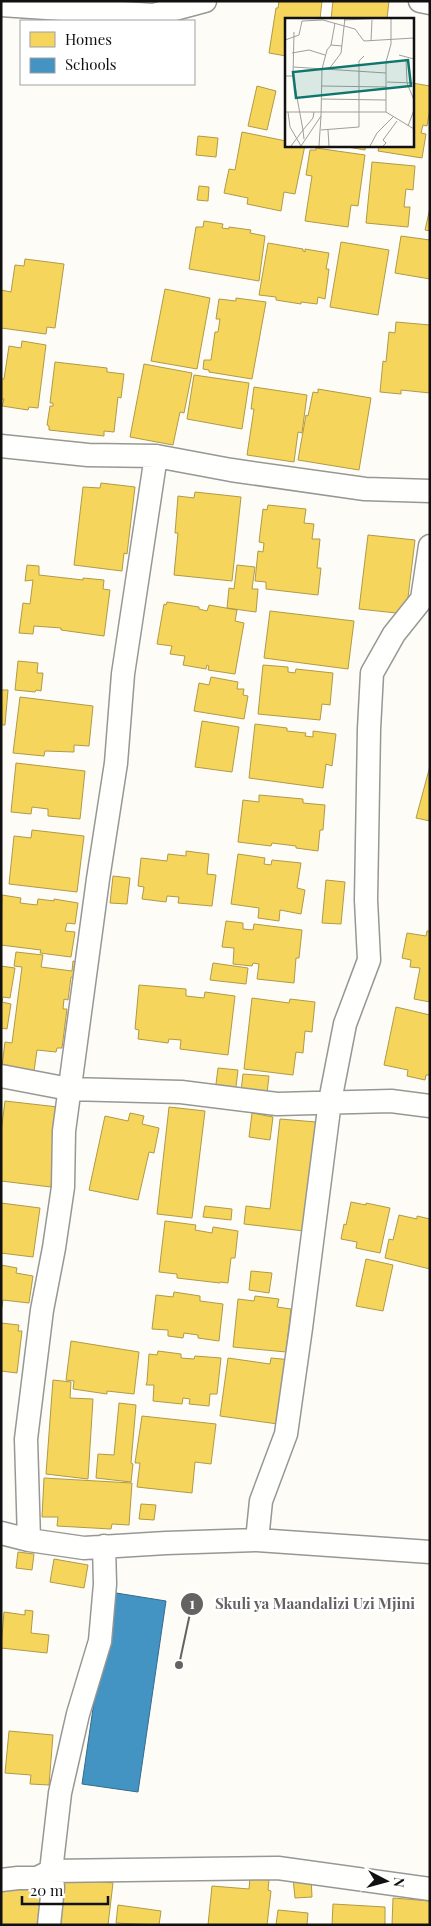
<svg xmlns="http://www.w3.org/2000/svg" width="431" height="1926" font-family="'Playfair Display',serif">
  <style>
    .homes { fill: #f6d55c; stroke: #b19a46 }
    .schools { fill: #4393c3; stroke: #346c8e }
    .lines { fill: none; stroke-linecap: round; stroke-linejoin: round }
    .street-casing { stroke: #979795; stroke-width: 25 }
    .street { stroke: #fffffe; stroke-width: 22 }
    .inset-road { fill: none; stroke: #9f9e9b; stroke-width: 1 }
    .view { fill: #0f766e; fill-opacity: 0.15; stroke: #0f766e; stroke-width: 2.5 }
    .inset-edge { fill: none; stroke: #111; stroke-width: 2.5 }
    .leader { fill: none; stroke: #646362; stroke-width: 2 }
    .callout-dot { fill: #646362; stroke: #fff; stroke-width: 2 }
    .mark-label { font-size: 15px; text-anchor: middle; font-weight: bold; fill: #fff }
    .callout-label { font-size: 15px; text-anchor: middle; font-weight: bold; fill: #646362; stroke: #fff; stroke-width: 5; stroke-linejoin: round; paint-order: stroke }
  </style>
  <rect width="100%" height="100%" fill="#fdfcf7"/>
  <path class="homes" d="M279 1H322L320 19H286V56L269 53 276 8H278Z
    M333 1H389L387 19H331Z
    M412 83 430 86V109L427 126 423 125 421 133 426 134 422 158 378 151 379 145H412Z
    M257 86 276 91 267 130 248 126Z
    M242 132 286 141V145H305L295 194 284 192 281 211 247 204 248 198 224 193 229 169 235 170Z
    M198 136 218 138 216 157 196 155Z
    M336 145H366L365 150Z
    M316 148 365 155 358 206 351 205 348 227 305 221 312 176 306 175 310 150H316Z
    M372 162 415 166 413 190 406 189 404 207H410L408 227 366 223Z
    M199 186 209 187 208 201 197 200Z
    M430 208V231L425 230Z
    M204 221 223 224 222 228 229 229V227L251 230 250 233 265 236 259 281 189 269 196 227H203Z
    M401 236 430 240V279L395 273Z
    M341 242 389 250 378 315 330 307Z
    M268 243 303 249V251L305 252V249L329 253 326 269H329L325 299 318 297 317 304 301 302V304L276 300V297L259 295Z
    M25 259 64 264 55 328 47 327 46 334 1 328V290L11 292 15 265 24 266Z
    M165 289 210 298 197 369 151 361Z
    M236 298 266 302 252 379 209 372V370L203 369 204 360H211L215 332H218L220 319H216L219 299 236 301Z
    M396 322 430 325V393L401 390V394L380 392 383 361 386 362 389 332 395 333Z
    M22 341 46 345 38 408 29 407 28 410 2 406 4 399H1V379H4L9 346 21 348Z
    M55 362 107 368V372L124 374 121 398 118 397 114 432 104 431V436L49 430V426L47 425 50 406H53V403H50Z
    M144 364 192 373 184 413 180 412 173 445 130 437Z
    M194 375 249 383 242 429 187 419Z
    M254 387 307 395 302 433 298 432 294 462 247 455 254 409H251Z
    M318 389 371 398 359 470 298 460 306 415 308 416 313 392 318 393Z
    M101 483 135 487 127 554 124 553 122 571 74 565 83 487 100 488Z
    M195 492 241 497 232 581 174 575 178 533H175L178 496 194 498Z
    M268 505 306 509 304 523 314 524 312 539H320L317 568H321L318 595 266 589V582L255 581 258 551 263 552 264 543 259 542 263 509 267 510Z
    M368 535 415 540 406 614 359 609Z
    M27 565 39 566V575L83 580V578L104 580 103 589 110 590 104 636 61 630V628L34 626 33 634 19 633 23 603 30 604 33 580 25 581Z
    M237 565 255 567 252 589H258L256 612 227 608 229 588 234 589Z
    M167 602 199 607V609L207 611 209 605 237 610 235 621 244 623 235 674 208 670 209 666 207 665 206 669 183 665 185 656 170 654 172 646 157 644 164 604 166 605Z
    M270 611 354 621 348 669 264 658Z
    M18 661 38 663 37 673H43L41 691 36 690 35 692 15 690Z
    M263 665 288 667V672L295 673 296 669 333 673 330 705 322 704 320 720 258 714Z
    M211 677 238 682 237 689H244L243 695 248 696 244 719 194 711 199 683 209 685Z
    M1 690H8L5 725H1Z
    M20 697 93 706 89 746 74 745V752L45 751 44 756 13 753Z
    M202 721 239 727 232 772 195 767Z
    M255 724 287 728V731L306 733 305 736 313 737V731L336 734 332 766 326 764 323 788 249 778Z
    M16 763 85 771 80 819 48 816V809L32 807 31 814 11 812Z
    M430 766V821L416 818Z
    M259 795 303 799V803L325 805 323 830H320L318 851 296 848V846L272 843 271 846 238 842 243 800 259 802Z
    M32 830 84 836 77 892 9 884 14 836 31 838Z
    M186 851 209 854 207 874 216 875 212 906 178 903 179 897 167 896 166 902 142 899 144 887 138 886 141 858 167 861 168 854 186 856Z
    M238 854 265 858 264 864 271 865 272 860 301 863 297 888 305 890 301 914 280 910 279 921 258 918 259 908 231 904Z
    M113 876 130 878 127 904 110 903Z
    M326 880 345 882 341 924 322 923Z
    M2 895 21 898 20 903 37 905 38 899 54 901V899L78 903 75 924 67 923 65 931 75 932 71 957 40 953 41 950 1 945Z
    M226 921 243 923V929L253 930 254 924 302 930 299 958H296L294 983 257 979 259 964 253 963 252 966 233 964 234 948 222 947Z
    M427 931H430V1002L414 999 420 968 410 967 411 960 402 958 407 933 426 936Z
    M16 952 43 955 41 967 72 971 73 961 82 963 80 979 71 977 68 1000 64 999 63 1009H67L62 1048H57L56 1052 37 1050 34 1071 2 1066 5 1042 12 1043 22 967 14 966Z
    M213 963 248 968 246 984 210 980Z
    M1 966 15 968 10 998 3 997 2 1002 11 1004 7 1029 1 1028Z
    M139 985 186 989V996L204 998 205 992 235 996 228 1055 180 1049 181 1040 169 1039 168 1043 138 1039 139 1030 135 1029Z
    M252 998 289 1003 290 999 315 1002 312 1032 305 1031 303 1053 296 1052 293 1075 244 1069Z
    M396 1007 430 1015V1075H426L425 1080 407 1076 408 1070 384 1065Z
    M218 1068 238 1070 235 1095 215 1092Z
    M243 1074 269 1076 267 1093 241 1091Z
    M5 1101 58 1107 56 1150 51 1187 1 1181V1132Z
    M169 1107 205 1111 192 1218 157 1214Z
    M130 1113 144 1116 142 1124 159 1128 154 1153 149 1152 138 1200 89 1190 105 1116 128 1121Z
    M252 1113 273 1117 270 1140 249 1137Z
    M280 1119 316 1122 304 1231 244 1224 246 1206 270 1209Z
    M351 1202 366 1205V1203L390 1208 380 1253 356 1248 357 1242 341 1239 344 1224 346 1225Z
    M1 1203 40 1208 33 1257 1 1253Z
    M205 1206 232 1209 231 1220 203 1217Z
    M399 1215 417 1219V1216L430 1219V1269L385 1258 389 1239 393 1240Z
    M165 1221 196 1225 195 1230 212 1233 213 1227 238 1231 235 1258H231L228 1283 220 1282V1283L177 1278V1274L159 1272Z
    M366 1259 393 1265 383 1311 356 1306Z
    M1 1265 17 1268 16 1273 33 1276 29 1303 3 1300 1 1312Z
    M251 1271 272 1273 269 1293 249 1290Z
    M174 1292 200 1296V1301L223 1304 219 1341 198 1338V1335L184 1333 183 1338 168 1336V1330L152 1329 156 1295 173 1297Z
    M255 1296 279 1299 277 1307 291 1309 286 1352 233 1347 238 1299 254 1301Z
    M1 1323 19 1325 18 1331H22L17 1373 1 1371Z
    M71 1341 139 1352 134 1394 107 1391V1394L73 1389 74 1381 66 1380Z
    M158 1351 181 1354V1358L194 1359 195 1356 221 1358 217 1394H210L209 1406 189 1404 190 1399 183 1398 182 1404 153 1401 154 1385H146L147 1382 149 1354 157 1355Z
    M228 1358 270 1364 271 1358 292 1360 285 1425 220 1416Z
    M53 1380 71 1382 70 1398 93 1399 88 1479 46 1474Z
    M119 1403 136 1405 131 1463 133 1464 131 1482 96 1478 98 1454 114 1455Z
    M142 1416 216 1424 211 1464 195 1462 192 1493 137 1487 140 1463H135Z
    M44 1478 132 1483 129 1525 112 1524 111 1529 57 1526 58 1517H42Z
    M141 1504 156 1505 154 1520 139 1519Z
    M18 1552 34 1554 32 1570 16 1568Z
    M54 1559 88 1565 84 1588 50 1582Z
    M25 1610 33 1611 31 1633 49 1635 47 1653 1 1648 4 1612 25 1615Z
    M9 1731 53 1735 49 1785 30 1784 31 1775 5 1773Z
    M61 1877 113 1883 108 1925H56Z
    M311 1877 312 1897 295 1898 293 1878Z
    M250 1878 269 1880 268 1890 271 1891 267 1925H208L212 1886 249 1889Z
    M1 1885 23 1890 24 1887 46 1890 42 1925H1Z
    M393 1898 430 1901V1925H392Z
    M333 1904 385 1907V1925H332Z
    M118 1905 161 1911 159 1925 116 1923Z
    M278 1910 308 1913 307 1925H276Z"/>
  <path class="schools" d="M110 1592 166 1601 138 1792 82 1784Z"/>
  <g class="lines">
    <defs>
      <path id="street" d="M420 1 430 3
        M1 5 153 15 205 1
        M1 446 88 455 156 456 231 470 365 489 430 491
        M1 1076 69 1089 181 1092 277 1104 391 1101 430 1106
        M1 1533 29 1540 84 1548 166 1543 257 1540 430 1552
        M29 1540 26 1439 42 1310 54 1248 63 1187 64 1131 98 879 116 763 123 674 156 456
        M257 1540 261 1501 286 1434 301 1328 330 1101 345 1024 369 960 366 900 369 729 372 673 394 634 422 599 430 546
        M1 1880 18 1878H37L51 1871 278 1868 430 1889
        M49 1925 53 1887 51 1871 60 1793 78 1714 100 1641 105 1584 104 1546"/>
    </defs>
    <use href="#street" class="street-casing"/>
    <use href="#street" class="street"/>
  </g>
  <g transform="translate(285 18)">
    <rect width="129" height="129" fill="#fdfcf7"/>
    <path class="inset-road" d="M59 2 100 0M0 22 14 17 17 3 38 2 70 11 79 23 129 20M86 23 87 2M46 27 50 5M7 35 24 32 40 37M114 37 129 41M121 41 122 65 129 82M8 49 101 55M44 51 56 35 60 0M0 58H8L9 14M102 64 129 65M37 68 102 69M37 81 101 82M0 94H101L129 111M3 94 5 109 16 128M101 94V44L106 26V0M123 108 129 92M36 112 74 109V43L79 38M43 112 44 128M19 121 18 112 28 100 29 94M6 128 18 112 8 58M16 128 36 98 37 51 42 32 46 27 57 28M34 128 36 98M85 128 92 115 108 99M98 128 101 125 98 122 112 103"/>
    <path class="view" d="M123 42 126 68 11 80 8 54Z"/>
    <rect width="129" height="129" class="inset-edge"/>
  </g>
  <path class="leader" d="M179 1665L192 1604"/>
  <g class="callout-dot">
    <circle cx="179" cy="1665" r="5"/>
    <circle cx="192" cy="1604" r="12"/>
  </g>
  <g class="mark-label">
    <text x="192" y="1609">1</text>
  </g>
  <g class="callout-label">
    <text x="315" y="1609">Skuli ya Maandalizi Uzi Mjini</text>
  </g>
  <rect width="431" height="1926" fill="none" stroke="#111111" stroke-width="5"/>
  <rect x="20" y="20" width="175" height="65" fill="#ffffff" stroke="#a0a0a0"/>
  <rect x="30" y="32" width="25" height="15" fill="#f6d55c" stroke="#a0a0a0"/>
  <text x="65" y="45" font-size="15" fill="#111111">Homes</text>
  <rect x="30" y="58" width="25" height="15" fill="#4393c3" stroke="#a0a0a0"/>
  <text x="65" y="70" font-size="15" fill="#111111">Schools</text>
  <g transform="translate(386 1881) rotate(96)" stroke="#ffffff" stroke-width="4" paint-order="stroke">
  <path d="M0-4L9 19L0 12L-9 19Z" fill="#111111"/>
  <text y="-8" font-size="14" font-weight="bold" text-anchor="middle" fill="#111111">N</text>
  </g>
  <path d="M22 1896v8h86v-8" fill="none" stroke="#111111" stroke-width="2.5"/>
  <text x="30" y="1896" font-size="15" fill="#111111" stroke="#ffffff" stroke-width="4" paint-order="stroke">20 m</text>
</svg>
